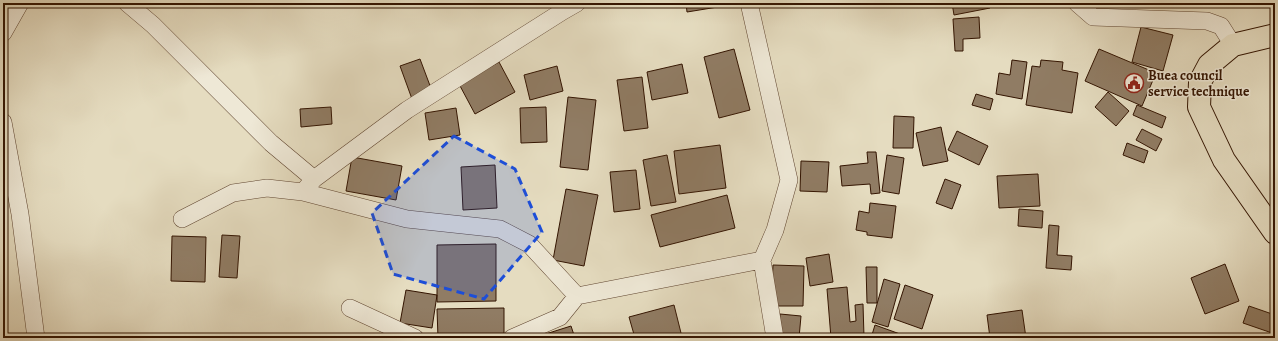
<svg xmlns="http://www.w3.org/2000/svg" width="1278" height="341" font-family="Alegreya,serif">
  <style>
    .building { fill: #907c64; stroke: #331401 }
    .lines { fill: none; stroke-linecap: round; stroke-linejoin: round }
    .minor-casing { stroke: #604631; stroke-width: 18 }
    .major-casing { stroke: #331401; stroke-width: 24 }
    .minor { stroke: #eee8d6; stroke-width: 17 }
    .major { stroke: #e5dcc0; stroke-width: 22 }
    .marked { fill: #1d4ed8; fill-opacity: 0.2; stroke: #1d4ed8; stroke-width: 3; stroke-dasharray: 8 5; stroke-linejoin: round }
    .labels { text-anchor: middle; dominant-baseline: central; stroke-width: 3; stroke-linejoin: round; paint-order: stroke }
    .poi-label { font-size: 14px; font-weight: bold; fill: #331401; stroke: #eee8d6; text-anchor: start }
  </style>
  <rect width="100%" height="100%" fill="#e5dcc0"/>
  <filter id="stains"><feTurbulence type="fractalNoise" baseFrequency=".005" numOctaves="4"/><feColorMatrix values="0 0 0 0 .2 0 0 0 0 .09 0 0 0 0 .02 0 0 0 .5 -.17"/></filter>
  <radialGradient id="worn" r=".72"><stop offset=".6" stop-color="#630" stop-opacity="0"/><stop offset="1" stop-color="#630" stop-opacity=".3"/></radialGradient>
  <path class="building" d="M686 3H730V5L687 12Z
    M952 3H989L990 8 954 15Z
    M996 3H1011V5L996 7Z
    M1013 3H1046V6L1013 4Z
    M979 17 980 38 963 39V51H955L953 19Z
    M1141 27 1173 35 1163 71 1132 62Z
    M734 49 750 110 719 118 704 57Z
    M1099 49 1156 73 1142 106 1085 81Z
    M420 59 432 91 412 99 400 66Z
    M1012 60 1027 62 1022 99 996 94 999 73 1010 75Z
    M1041 60 1063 62 1062 70 1078 73 1072 113 1026 105 1032 66 1040 67Z
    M499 62 515 92 475 114 459 84Z
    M682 64 688 93 652 100 647 72Z
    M557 66 563 91 530 100 524 75Z
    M642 77 648 128 624 131 617 80Z
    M1108 92 1129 111 1116 126 1095 107Z
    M976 94 993 99 990 110 972 105Z
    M568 97 596 100 588 170 560 167Z
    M1137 105 1166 117 1162 128 1133 115Z
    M331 107 332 124 301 127 300 109Z
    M546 107 547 142 521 143 520 108Z
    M456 108 460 135 429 140 425 113Z
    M894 116 914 117 913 148H893Z
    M941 127 948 161 923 166 916 133Z
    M1142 129 1162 139 1156 151 1136 140Z
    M957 131 988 146 979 165 948 150Z
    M1127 143 1148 151 1144 163 1123 155Z
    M720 145 726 188 679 194 674 151Z
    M867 152H876L880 193 871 194 870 184 842 186 840 166 868 163Z
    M667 155 676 202 651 206 643 160Z
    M887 155 904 158 899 194 882 191Z
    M352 157 402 166 396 200 346 191Z
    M801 161 829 162 827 192 800 191Z
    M495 165 497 208 463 210 461 167Z
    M636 170 640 209 614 212 610 172Z
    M1038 174 1040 206 999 208 997 176Z
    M945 179 961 185 952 209 936 203Z
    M566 189 598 195 584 266 553 260Z
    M727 195 735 228 660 247 651 215Z
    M870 203 896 206 892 238 867 235V232L856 230 859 211 869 213Z
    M1019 209 1043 211 1042 228 1018 226Z
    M1049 225 1059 226 1057 255 1072 256 1071 270 1046 268Z
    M222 235 240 236 237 278 219 277Z
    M172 236 206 237 205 282 171 281Z
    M496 244V301L437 302V245Z
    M829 254 833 282 810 286 806 258Z
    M1225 264 1239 301 1205 314 1191 278Z
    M773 265 804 266 803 306H771Z
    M866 267H877V303H867Z
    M884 279 900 284 888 327 872 322Z
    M905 285 933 295 922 329 894 319Z
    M847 287 850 322 856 321 855 305 863 304 864 337 863 338H831L827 289Z
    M406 290 437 295 432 328 400 323Z
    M674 305 682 337 635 338 629 317Z
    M1249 306 1275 315V334L1243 323Z
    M504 308V336L438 338 437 309Z
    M1022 310 1026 338H990L987 315Z
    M780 314 801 316 799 338H778Z
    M875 325 900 334 898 338H871Z
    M571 326 575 338H533Z"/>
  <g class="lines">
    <defs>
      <path id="minor" d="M127 3 153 25 271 143 314 179
        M749 3 789 180 775 230 762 260 775 338
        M1077 3 1093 17 1207 21 1221 26 1233 45
        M3 33 20 3
        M3 122 20 214 36 338
        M303 192 314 179 407 110 563 11 577 3
        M182 219 233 193 267 188 303 192 407 219 500 229 529 244 577 296 762 260
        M350 308 415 338
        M512 338 560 317 577 296"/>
      <path id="major" d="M1275 35 1233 45 1209 65 1200 82 1199 107 1224 160 1275 233"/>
    </defs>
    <use href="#minor" class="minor-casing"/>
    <use href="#major" class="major-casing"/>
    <use href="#minor" class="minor"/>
    <use href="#major" class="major"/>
  </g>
  <path class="marked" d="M454 136 515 169 542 232 484 299 393 274 372 213Z"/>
  <defs>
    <symbol id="civic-ring" viewBox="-11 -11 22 22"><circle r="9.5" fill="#eee8d6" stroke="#8f2418" stroke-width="1.5"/><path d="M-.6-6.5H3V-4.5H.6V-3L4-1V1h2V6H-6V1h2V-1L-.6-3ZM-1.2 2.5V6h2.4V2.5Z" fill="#8f2418"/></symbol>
  </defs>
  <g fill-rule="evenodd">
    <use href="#civic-ring" x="1123" y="72" width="22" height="22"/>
  </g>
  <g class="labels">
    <g class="poi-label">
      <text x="1148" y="75">Buea council<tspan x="1148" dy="16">service technique</tspan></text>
    </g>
  </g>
  <rect width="1278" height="341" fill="none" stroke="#e5dcc0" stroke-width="16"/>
  <rect x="4" y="4" width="1270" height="333" fill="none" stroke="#331401" stroke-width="2"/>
  <rect x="8" y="8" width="1262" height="325" fill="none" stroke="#331401"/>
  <rect width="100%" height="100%" filter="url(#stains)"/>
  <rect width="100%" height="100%" fill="url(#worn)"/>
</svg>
